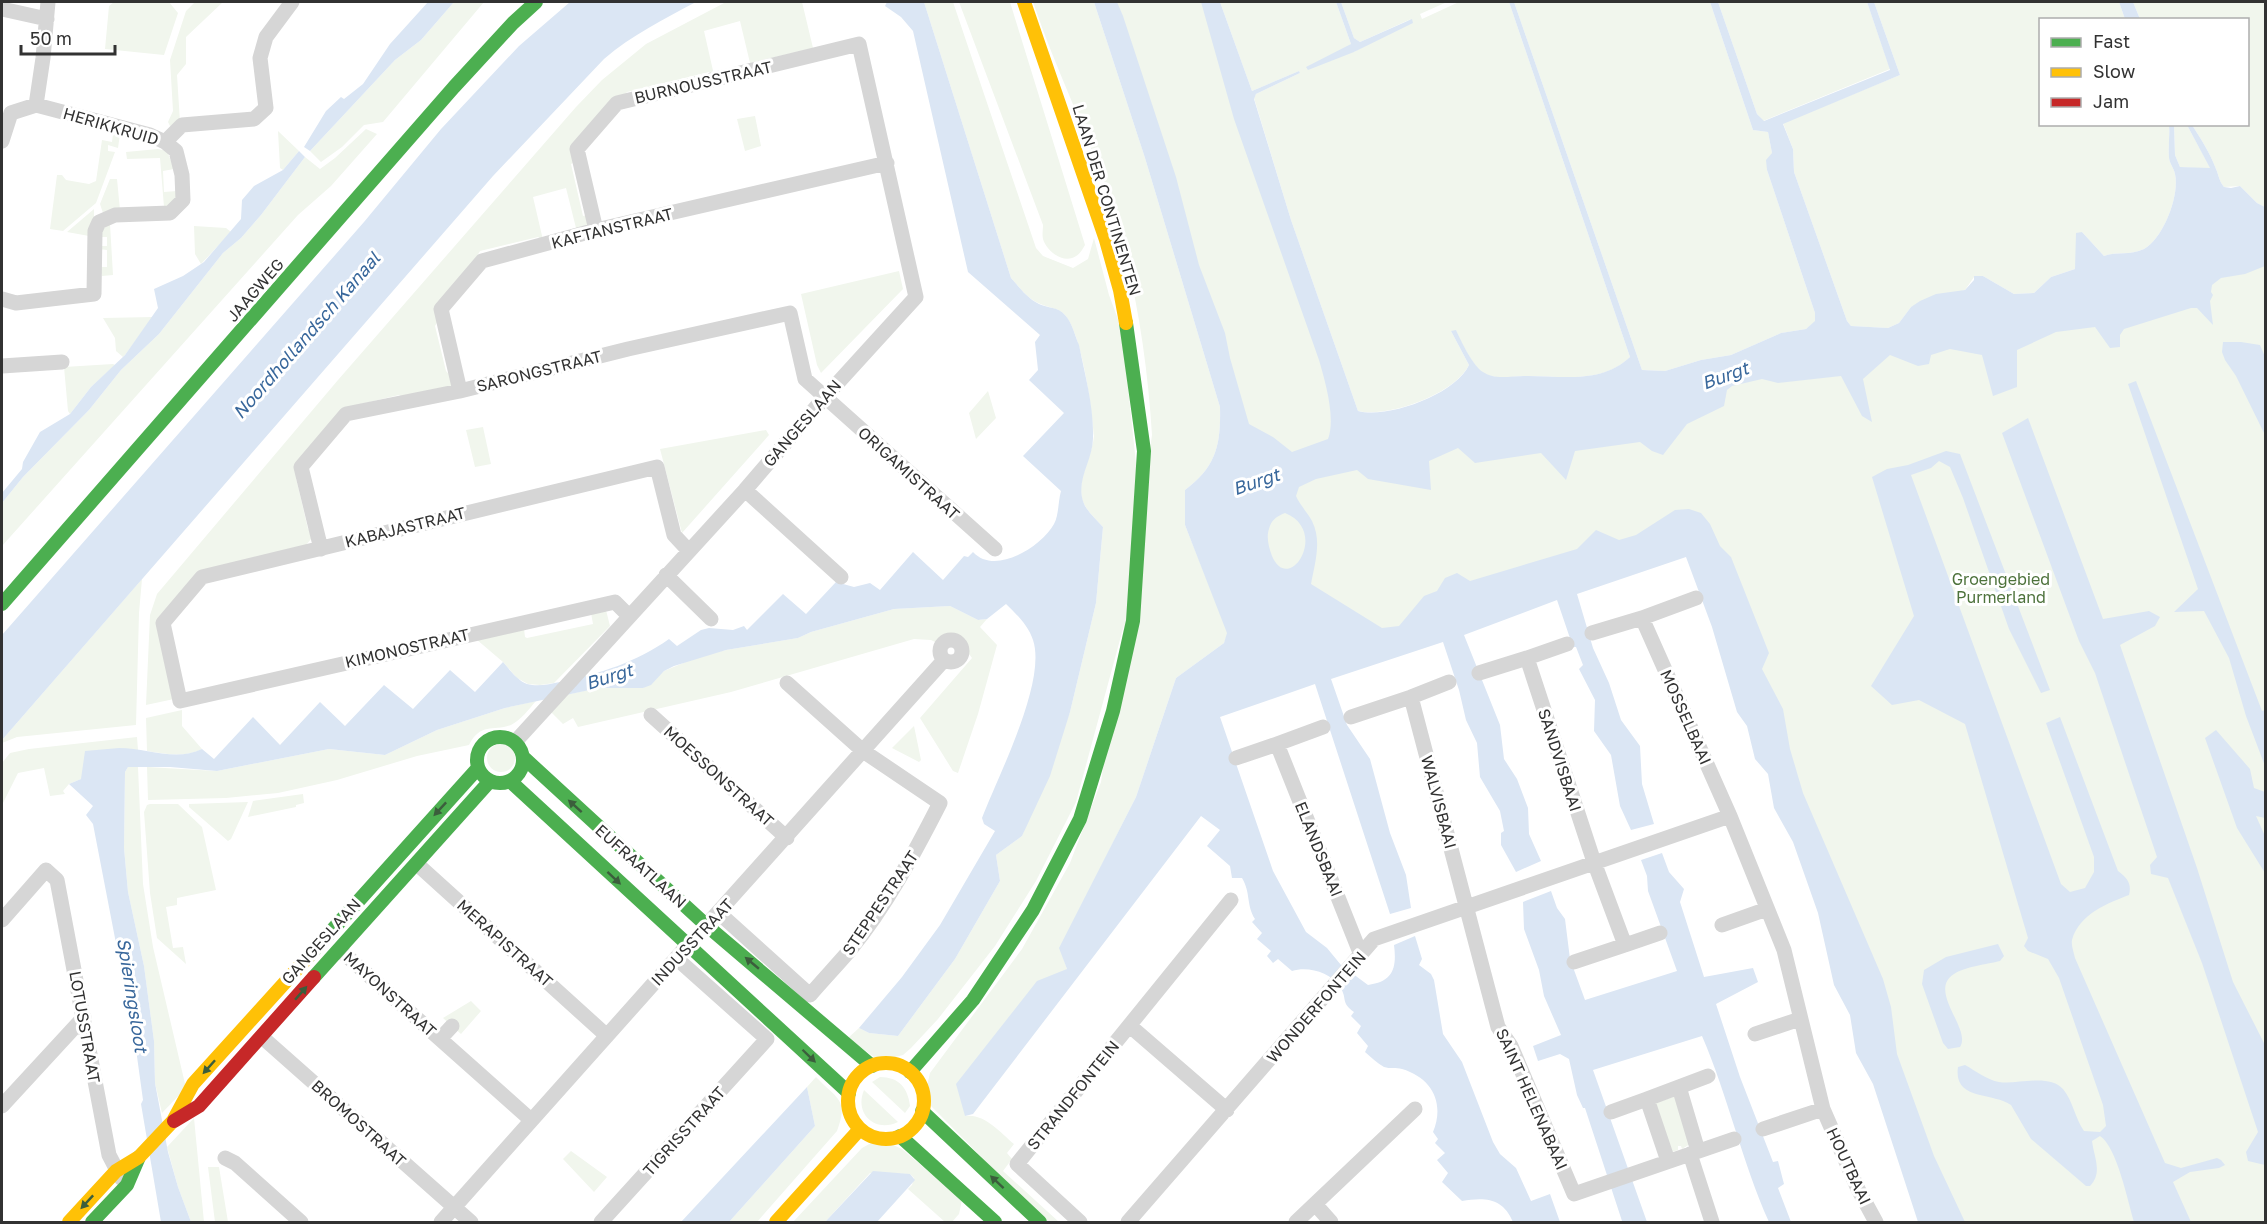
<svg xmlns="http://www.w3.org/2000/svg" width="2267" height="1224" font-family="'Golos Text',sans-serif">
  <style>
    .green { fill: #f1f6ed }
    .water { fill: #dbe6f4; fill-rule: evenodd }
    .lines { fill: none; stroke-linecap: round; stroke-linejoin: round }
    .street { stroke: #d6d6d6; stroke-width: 15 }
    .fast { stroke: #4caf50; stroke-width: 14 }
    .slow { stroke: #ffc107; stroke-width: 14 }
    .jam { stroke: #c62828; stroke-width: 14 }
    .oneway { fill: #3b5e3c }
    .labels { text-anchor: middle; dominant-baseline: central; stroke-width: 6; stroke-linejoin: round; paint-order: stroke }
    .street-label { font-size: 16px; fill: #323232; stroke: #fff }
    .park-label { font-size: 16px; fill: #4d723b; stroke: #fff }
    .water-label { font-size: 18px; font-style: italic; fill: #38679b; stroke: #fff }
  </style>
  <rect width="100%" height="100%" fill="#fff"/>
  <path class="green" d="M114 2H169L178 13 164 55 105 49 109 6Z
    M195 2H223L186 37V64L177 75 180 122 170 126 168 122 173 111 170 60 186 11Z
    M454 2H484L383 122 364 125 342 147 321 162 310 151 395 60 421 40Z
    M726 2H802L813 48 750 63 740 21 704 31 714 75 709 72 627 92 575 162 571 164 583 216 587 215 588 226 577 232 566 188 533 197 543 240 538 237 480 251 435 326 446 371 451 376 452 388 404 398 399 395 348 407 296 478 308 529 312 531 311 539 306 545 207 570 158 619 174 699 146 705 150 615 157 594 338 380 576 107 602 80 646 44Z
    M924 2H953L1036 248 1043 256 1073 268 1088 259 1094 238 1109 295 1122 330 1137 473 1131 599 1076 802 1036 881 995 946 938 1019 911 1048 903 1055 891 1058 874 1057 848 1038 859 1028 869 1033 898 1036 955 959 1000 881 996 855 1022 836 1070 712 1096 603 1103 527C1098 521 1092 516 1087 509 1071 487 1092 460 1094 436 1092 409 1082 332 1064 314 1058 308 1050 308 1043 305 1028 300 1021 289 1011 278Z
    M959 2H1010L1085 245C1082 250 1079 256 1072 258 1061 262 1046 250 1043 239 1042 235 1043 229 1043 225Z
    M1033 2H1094L1145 158 1220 407C1221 445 1216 467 1185 490V525L1228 633 1224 643 1176 678 1136 797 1060 948 1067 969 965 1116C984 1113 1000 1132 1014 1144L1007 1153 1012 1159 1003 1171 1059 1222H1046L930 1105 927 1086 930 1073 1022 949 1070 863 1101 782 1152 435C1147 354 1134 274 1109 197 1087 131 1055 68 1033 2Z
    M1097 2H1208L1359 443 1714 378 2265 246V1222H1939L1699 535 1302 660 1239 553 1234 414Z
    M1220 2H1336L1351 44 1348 47 1350 52H1354L1411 19 1360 42 1354 38 1341 2H1447L1420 14 1422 19 1459 2H1509L1630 357C1602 384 1563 376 1529 376 1514 375 1497 381 1483 373 1473 366 1461 342 1456 331H1451L1469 365C1455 394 1388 418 1358 411L1291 220 1254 98 1256 94 1300 73 1299 71 1252 91Z
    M1514 2H1710L1753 130 1768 132 1772 153 1767 170 1815 313V322L1806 329 1781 333 1731 355 1701 360 1665 371 1642 370Z
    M1718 2H1867L1890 69 1763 121 1757 114Z
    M1874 2H2119L2125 19 2040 20V124L2169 125C2170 136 2168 146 2169 157 2169 163 2174 168 2175 174 2180 195 2163 239 2144 249 2130 256 2117 251 2104 256L2082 232 2075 269 2051 277 2034 293 2014 294 1983 276 1974 277 1965 290 1911 307 1899 323 1888 328 1851 326 1847 321 1794 172 1793 149 1783 123 1900 75Z
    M2133 2H2265V207L2257 203 2240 186 2224 187C2219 181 2219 176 2216 169 2210 153 2201 139 2192 125L2248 124V20L2140 19Z
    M755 116 761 146 745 151 737 119Z
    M2174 125H2187L2211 169 2180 167 2175 155Z
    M366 129 377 134 331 186 298 215 2 546V503L23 477 89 410 121 370 159 334 223 253 241 238 261 215 305 157 320 169 335 158Z
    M278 131 299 151 283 170 280 168Z
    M113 134H120L118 148 108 145V151L115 152 96 203 63 231 50 229 57 175H62L66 180 89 184 96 181 102 140 112 142Z
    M158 149 167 151 174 169 163 171 164 192 177 191 175 202 164 207 160 158 127 159 126 152Z
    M110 179H117L120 210 104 216 100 204Z
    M94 209V221L89 236 67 232Z
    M110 224 113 275 102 276 99 267H107V250L99 249V246H107V237H99L104 227Z
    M194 226 226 228 231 232 201 264 195 254Z
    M899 271 903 289 821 373 817 365 801 294Z
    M153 317 125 355 123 357 116 351 115 338 103 318Z
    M113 364 115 365 91 387 70 414 68 411 64 367Z
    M988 391 996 418 976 439 969 413Z
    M483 427 491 464 475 467 466 430Z
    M766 430 769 435 682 533 660 449Z
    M142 579 139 613 136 725 17 737 2 743V740Z
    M950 606 978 620 987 619 980 627 997 645 978 714 958 773 953 771 920 718 972 658 966 650 964 640 952 634 944 637 939 644 931 640 914 639 731 692 578 727 573 718 563 724 551 712 565 695 602 687 643 688 664 671 700 656 726 650 798 638 811 632 894 609Z
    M606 610 610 626 554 683 540 685 528 684 517 678 503 662 476 639 524 629 525 637 527 638 593 624 591 613Z
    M536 701C529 709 521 720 511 725 493 732 481 722 469 745L417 756 337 780 278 793 226 798 148 800 147 767 217 771 329 749 385 755 437 730 505 708Z
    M182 710V726L202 749C185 758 166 754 147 751L146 718Z
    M914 726 921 760 919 762 892 748Z
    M137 737 138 750H105L81 779 69 784 63 791 65 794 50 796 44 768 18 773 2 805V763L10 753 29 749Z
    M487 758a14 14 0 1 1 28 0a14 14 0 1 1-28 0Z
    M128 767H138L143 884 153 947 186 1088 162 1113 155 1083 154 1041 144 966 128 892 124 848 125 772Z
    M303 794 304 803 296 805V807L248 817 253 801Z
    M248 802 231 839 228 841 189 807V804Z
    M150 804H178L202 827 216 890 177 898V905L166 907 173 948 183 947 186 964 157 938 150 893 144 812 147 805Z
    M471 1001 481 1011 461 1034 443 1018Z
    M816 1077C837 1099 849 1099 837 1131L757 1222H729L815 1126 807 1087Z
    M880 1077C899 1077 908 1088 910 1106L905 1113 872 1082Z
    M864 1090 898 1122C875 1133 854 1114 864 1090Z
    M1676 1096 1690 1144 1682 1149 1681 1146H1678V1150L1669 1153 1653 1104Z
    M194 1118 204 1222H191L178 1187 167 1147Z
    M873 1142 891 1144 902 1149 962 1200 959 1214 952 1222H945L908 1189 912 1185 914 1178 910 1174 870 1173 825 1222H793L862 1148Z
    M571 1151 607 1177 594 1192 563 1159Z
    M208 1167H219L228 1222H215Z"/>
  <path class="water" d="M428 2H454L421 40 395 60 310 151 304 147 326 111 341 97 344 99 363 84 390 44Z
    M570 2H696C664 19 632 35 604 59L493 176 2 740V635L364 222 441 129 519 46Z
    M887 2H924L1011 278C1020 288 1027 298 1039 304 1047 308 1059 307 1065 315 1072 322 1075 336 1079 345 1085 375 1094 407 1093 438 1093 460 1076 479 1083 501 1086 511 1096 519 1103 527L1096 603 1070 712 1050 776 1022 836 996 855 1000 881 955 959 898 1036 869 1033 859 1028 902 977 940 925 995 831 984 824 982 818C998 776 1047 682 1033 640 1028 625 1017 615 1006 604L987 619 978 620 950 606 894 609 811 632 798 638 726 650 674 666 664 671 651 685 643 688H599L505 708 437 730 385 755 329 749 217 771 170 767H128L125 772 124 848 128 892 144 966 154 1041 155 1083 168 1152 178 1187 191 1222H161L141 1104 143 1100 135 1042 93 824 86 815 93 806 69 784 81 779 85 751C96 750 108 749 119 748 147 748 176 762 202 749L214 759 253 717 280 745 320 702 345 726 384 685 413 709 450 670 475 692 503 662C510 670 517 680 527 684 538 687 550 684 560 682 599 674 637 662 669 639L677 646 701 630 709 628 733 630 744 626 747 630 783 594 806 614 836 582 854 587 870 583 880 590 913 552 943 580 964 556 968 557 973 552C995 576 1041 547 1054 524 1059 515 1058 501 1061 491L1023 456 1064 413 1029 380 1038 370 1035 342 1040 335 968 272 913 31 901 17 885 6Z
    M1094 2H1117L1123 16 1176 177 1199 265 1225 333 1230 358 1249 424 1273 437 1292 452 1328 439C1336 418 1325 381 1319 360L1234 119 1201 2H1220L1252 91 1299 71 1300 73 1256 94 1254 99 1291 220 1358 411C1388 419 1456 394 1469 365L1451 331 1456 330C1461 341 1473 366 1483 372 1496 381 1513 375 1528 376 1563 376 1601 384 1630 357L1509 2H1514L1642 370 1665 371 1701 360 1731 355 1781 333 1806 329 1815 321V313L1767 170 1766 160 1772 153 1768 132 1753 130 1710 2H1718L1757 114 1764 121 1890 70 1867 2H1874L1900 75 1783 124 1793 149 1794 172 1847 321 1851 326 1888 328 1899 323 1911 307 1920 301 1936 294 1965 290 1974 280V276H1983L2014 294 2034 293 2051 277 2075 269 2076 233 2082 232 2104 256C2117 251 2130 256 2144 249 2163 239 2180 195 2175 174 2174 168 2169 163 2169 157 2168 146 2170 136 2169 125H2174L2175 155 2180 167 2210 168 2187 125H2192C2201 139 2210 153 2216 169 2219 176 2219 181 2224 187L2231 188 2240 186 2257 203 2265 207V266L2245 274 2221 278 2212 285 2211 292 2213 295 2210 301 2213 325 2197 308H2191L2124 329 2120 335V347L2110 348 2095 327 2056 332 2017 350V387L1993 396 1982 355 1950 349 1931 355 1929 364 1918 366 1890 355 1863 379 1872 422 1862 416 1841 376 1778 383 1762 379 1732 386 1727 390 1724 406 1687 424 1663 455 1652 451 1640 442 1575 451 1566 480 1541 453 1475 463 1458 448 1429 461 1431 490 1368 479 1357 470 1316 479 1299 487 1296 496C1300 505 1307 512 1312 521 1322 541 1315 562 1311 584L1382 628 1399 626 1424 596 1437 591 1445 578 1457 573 1470 581 1577 549 1596 530 1619 540 1636 535 1675 510 1689 509 1701 513 1710 524 1720 546 1731 557 1769 653 1762 669 1783 709 1790 749 1803 793 1883 979 1891 1007 1897 1054 1934 1156 1965 1222H1918L1873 1084 1856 1053 1850 1015 1834 985 1818 913 1793 842 1774 808 1768 774 1755 759 1747 726 1737 712 1712 627 1686 557 1577 594 1593 648 1609 683 1621 720 1640 746 1642 784 1654 824 1631 830 1620 806 1611 755 1594 731 1595 700 1579 669 1583 665 1576 647H1573L1557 600 1464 635 1500 725 1504 759 1517 779 1528 808 1529 834 1541 861 1516 872 1501 845V833L1504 831 1500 811 1480 777 1477 743 1466 720 1459 690 1443 642 1331 679 1347 725 1370 759 1390 833 1406 875 1411 908 1390 914 1315 684 1220 717 1273 871 1306 932 1327 948 1341 965 1368 985C1393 982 1397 968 1394 945L1415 936 1422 959 1419 965 1431 974 1434 980 1443 1034 1462 1062 1493 1142 1500 1154 1516 1168 1531 1201 1550 1194 1560 1222H1513C1503 1198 1485 1197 1462 1201L1442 1182 1448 1173 1437 1160 1445 1153 1435 1143 1438 1139 1433 1132C1445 1103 1432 1078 1402 1069 1396 1067 1390 1069 1384 1067 1377 1063 1371 1057 1365 1052L1368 1046 1357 1033 1361 1026 1351 1016 1354 1012C1340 1002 1348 999 1340 987 1330 972 1308 966 1292 971L1278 959 1273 963 1267 956 1271 951 1257 939 1262 933 1252 922 1255 919C1246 905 1251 893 1242 878H1232L1230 866 1207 846 1220 830 1201 816 973 1114 965 1116 956 1084 1037 981 1067 969 1059 948 1136 797 1176 678 1224 643 1227 633 1185 525V490C1216 467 1221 445 1220 407L1145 158ZM1285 513C1330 531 1289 596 1272 556 1269 548 1266 537 1269 529 1271 520 1277 516 1285 513Z
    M1336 2H1341L1354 38 1360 42 1412 19 1413 23 1354 52 1308 70 1306 67 1351 44Z
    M2119 2H2133L2140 19H2125Z
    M299 151 305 157 261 215 241 238 223 253 159 334 121 370 89 410 23 477 2 503V493L22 469 23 462 40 432 70 414 91 387 125 355 158 308 154 289 183 276 204 262 241 219 242 200 254 186 283 170Z
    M2223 342H2241L2260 345 2266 359 2265 435 2236 376 2225 360 2222 352Z
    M2136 381 2262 711 2265 710V766L2246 716 2229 658 2204 611 2174 612 2198 589 2128 384Z
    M2028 418 2103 619 2149 611 2160 617 2155 626 2120 645 2197 868 2233 982 2265 1045V1165L2248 1161 2246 1152 2258 1132 2202 963 2168 878 2151 874 2150 865 2157 857 2095 673 2079 641 2002 433Z
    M1946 451 1960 454 2050 690 2041 693 2009 629 1963 498 1950 467 1939 461 1931 468 1911 475 2061 884 2070 892 2085 888 2094 872V857L2046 723 2060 717 2118 871C2127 878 2132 883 2129 895 2108 903 2079 914 2072 940 2071 945 2074 953 2075 958L2165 1163 2181 1168 2217 1158 2221 1160 2225 1165 2219 1168 2190 1172 2173 1182 2191 1222H2134C2128 1202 2117 1147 2100 1136L2092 1141C2094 1157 2103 1173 2090 1186H2086L2031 1139 2011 1105C1993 1092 1953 1101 1958 1067L1965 1065C1976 1071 1987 1080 1999 1082 2018 1085 2048 1073 2063 1089 2073 1101 2075 1118 2084 1131L2100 1132 2106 1126 2103 1105 2059 978 2048 959 2028 951 2024 946 2028 938 1965 724 1919 700 1892 705 1871 686 1914 616 1872 477 1887 469 1908 465Z
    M2216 730 2250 769 2254 788 2265 792V818L2256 816 2265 836V873L2237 828 2205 738Z
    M1662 853 1669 872 1684 889 1680 902 1704 977 1753 968 1758 982 1716 1004 1740 1077 1773 1162 1778 1161 1784 1184 1778 1188 1791 1222H1769C1742 1162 1728 1096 1702 1036L1593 1070 1647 1222H1618L1622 1221 1585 1108H1583L1577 1095 1569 1059 1560 1054 1538 1061 1533 1046 1561 1035 1544 996 1539 970 1524 929 1523 902 1551 891 1557 908 1565 919 1570 959 1585 1000 1677 971 1648 891 1647 876 1641 860Z
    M1998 944 2004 956 2000 961C1988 964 1964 967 1954 974 1927 991 1972 1029 1960 1047L1948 1049 1943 1043 1922 984 1924 970 1946 957Z
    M807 1087 815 1126 729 1222H681Z
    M873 1171 910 1174 915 1180 877 1222H825Z"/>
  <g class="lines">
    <path class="street" d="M2 9 47 19
      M36 105 43 58 48 2
      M11 113 36 105 150 135 165 142 182 125 254 119 266 108 260 58 266 37 292 2
      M2 141 11 113
      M2 299 16 303 94 294 95 231 99 222 115 215 170 213 183 200 182 175 176 151 165 142
      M2 366 62 362
      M460 391 441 309 482 261 596 230 887 163
      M745 490 841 577
      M321 549 301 467 346 414 460 391 628 349 790 313 805 379 995 549
      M666 575 711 619
      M629 616 615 602 180 701 163 623 202 577 657 467 674 535 688 550
      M1642 618 1696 598
      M1592 633 1642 618 1730 816 1784 950 1823 1109 1858 1189 1876 1222
      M940 651a11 11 0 1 1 22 0a11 11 0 1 1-22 0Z
      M1527 658 1567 644
      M1479 673 1527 658 1594 862 1625 945 1574 962
      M1411 697 1449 682
      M651 715 787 838
      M1351 717 1411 697 1498 1027 1511 1046 1574 1194 1734 1139
      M515 742 745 490 824 398 916 297 859 44 617 103 577 149 596 230
      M1277 744 1323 727
      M1236 758 1277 744 1361 955
      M417 864 607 1036
      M719 913 810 995C823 980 837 965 850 950 886 906 914 854 940 803L863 751 787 683
      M712 919 944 660
      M2 920 46 870 57 880 109 1155 121 1178
      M1722 925 1767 909
      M1625 945 1660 933
      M340 950 531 1120
      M1130 1026 1227 1110
      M1755 1034 1800 1019
      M262 1037 471 1222
      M440 1039 452 1026
      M1679 1087 1698 1151
      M2 1106 84 1017
      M1611 1112 1647 1099
      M1763 1129 1823 1109
      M1690 1154 1712 1222
      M225 1158 235 1163 301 1222
      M1668 1161 1647 1099 1708 1076
      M1315 1204 1331 1222
      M441 1222 687 946
      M601 1222 767 1039 676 958
      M1080 1222 1017 1164 1231 900
      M1128 1222 1374 939 1730 816
      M1296 1222 1415 1109"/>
    <path class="fast" d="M2 604 454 87 513 23 536 2
      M477 760a23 23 0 1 1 46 0a23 23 0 1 1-46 0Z
      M523 757 706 925 872 1066
      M510 781 849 1093
      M308 957 478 768
      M314 977 490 781
      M910 1072 973 1000 1033 910 1080 819 1113 711 1133 621 1144 451 1126 323
      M922 1111 1040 1222
      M900 1136 995 1222
      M92 1222 127 1185 139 1157"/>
    <path class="slow" d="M1024 2 1106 240 1120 290 1126 323
      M848 1101a38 38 0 1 1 76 0a38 38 0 1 1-76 0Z
      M69 1222 116 1171 139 1157 173 1121 193 1084 308 957
      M776 1222 860 1129"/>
    <path class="jam" d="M174 1121 199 1106 314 977"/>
  </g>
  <defs><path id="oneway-solid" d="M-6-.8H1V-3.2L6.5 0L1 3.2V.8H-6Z" transform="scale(1.5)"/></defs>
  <g class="oneway">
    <use href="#oneway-solid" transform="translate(575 806) rotate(-138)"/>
    <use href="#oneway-solid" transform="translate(440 809) rotate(133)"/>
    <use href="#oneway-solid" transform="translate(614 878) rotate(43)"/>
    <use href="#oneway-solid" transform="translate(752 963) rotate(-140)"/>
    <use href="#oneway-solid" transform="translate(301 993) rotate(-49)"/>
    <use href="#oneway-solid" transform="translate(809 1056) rotate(44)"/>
    <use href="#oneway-solid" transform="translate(209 1067) rotate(132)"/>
    <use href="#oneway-solid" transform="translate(997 1182) rotate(-137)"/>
    <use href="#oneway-solid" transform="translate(87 1202) rotate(133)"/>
  </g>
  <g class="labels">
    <g class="street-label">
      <text transform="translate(703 82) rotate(-13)">BURNOUSSTRAAT</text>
      <text transform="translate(111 126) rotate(16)">HERIKKRUID</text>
      <text transform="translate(1107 200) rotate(73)">LAAN DER CONTINENTEN</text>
      <text transform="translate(612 228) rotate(-14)">KAFTANSTRAAT</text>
      <text transform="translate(255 290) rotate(-49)">JAAGWEG</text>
      <text transform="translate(539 371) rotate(-14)">SARONGSTRAAT</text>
      <text transform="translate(802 423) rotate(-49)">GANGESLAAN</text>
      <text transform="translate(909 473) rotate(42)">ORIGAMISTRAAT</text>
      <text transform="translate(405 527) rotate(-14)">KABAJASTRAAT</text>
      <text transform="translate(407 648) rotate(-13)">KIMONOSTRAAT</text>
      <text transform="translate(1686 717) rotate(66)">MOSSELBAAI</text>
      <text transform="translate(1560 760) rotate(72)">SANDVISBAAI</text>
      <text transform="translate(719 776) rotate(42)">MOESSONSTRAAT</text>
      <text transform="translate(1439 802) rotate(75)">WALVISBAAI</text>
      <text transform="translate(1319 849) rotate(68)">ELANDSBAAI</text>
      <text transform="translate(641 866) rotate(42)">EUFRAATLAAN</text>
      <text transform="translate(880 903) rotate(-56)">STEPPESTRAAT</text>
      <text transform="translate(321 941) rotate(-48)">GANGESLAAN</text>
      <text transform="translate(692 942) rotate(-47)">INDUSSTRAAT</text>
      <text transform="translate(505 943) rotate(42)">MERAPISTRAAT</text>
      <text transform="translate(390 994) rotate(42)">MAYONSTRAAT</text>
      <text transform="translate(1316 1007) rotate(-49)">WONDERFONTEIN</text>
      <text transform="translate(85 1027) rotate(80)">LOTUSSTRAAT</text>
      <text transform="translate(1073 1095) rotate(-51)">STRANDFONTEIN</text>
      <text transform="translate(1532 1099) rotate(66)">SAINT HELENABAAI</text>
      <text transform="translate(359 1123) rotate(42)">BROMOSTRAAT</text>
      <text transform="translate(684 1131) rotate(-48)">TIGRISSTRAAT</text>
      <text transform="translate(1849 1166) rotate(65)">HOUTBAAI</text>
    </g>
    <g class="park-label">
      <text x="2001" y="579">Groengebied<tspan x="2001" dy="18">Purmerland</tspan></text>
    </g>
    <g class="water-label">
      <text transform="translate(306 335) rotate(-49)">Noordhollandsch Kanaal</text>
      <text transform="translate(1725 375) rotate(-20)">Burgt</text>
      <text transform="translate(1256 481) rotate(-19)">Burgt</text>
      <text transform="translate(609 676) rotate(-18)">Burgt</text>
      <text transform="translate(133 995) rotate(81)">Spieringsloot</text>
    </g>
  </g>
  <rect width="2267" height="1224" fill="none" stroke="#323232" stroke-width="6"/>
  <rect x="2039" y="18" width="210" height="108" fill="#ffffff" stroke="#adadad" stroke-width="1.5"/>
  <rect x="2051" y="38" width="30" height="9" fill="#4caf50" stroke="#adadad" stroke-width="1.5"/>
  <text x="2093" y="48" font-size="18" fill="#323232">Fast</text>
  <rect x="2051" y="68" width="30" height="9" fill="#ffc107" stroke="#adadad" stroke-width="1.5"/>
  <text x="2093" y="78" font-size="18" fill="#323232">Slow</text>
  <rect x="2051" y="98" width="30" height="9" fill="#c62828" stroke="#adadad" stroke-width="1.5"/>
  <text x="2093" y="108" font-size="18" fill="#323232">Jam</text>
  <path d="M21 45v9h94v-9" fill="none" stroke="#323232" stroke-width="3"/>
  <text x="30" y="45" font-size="18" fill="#323232" stroke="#ffffff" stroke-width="4.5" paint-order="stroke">50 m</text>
</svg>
